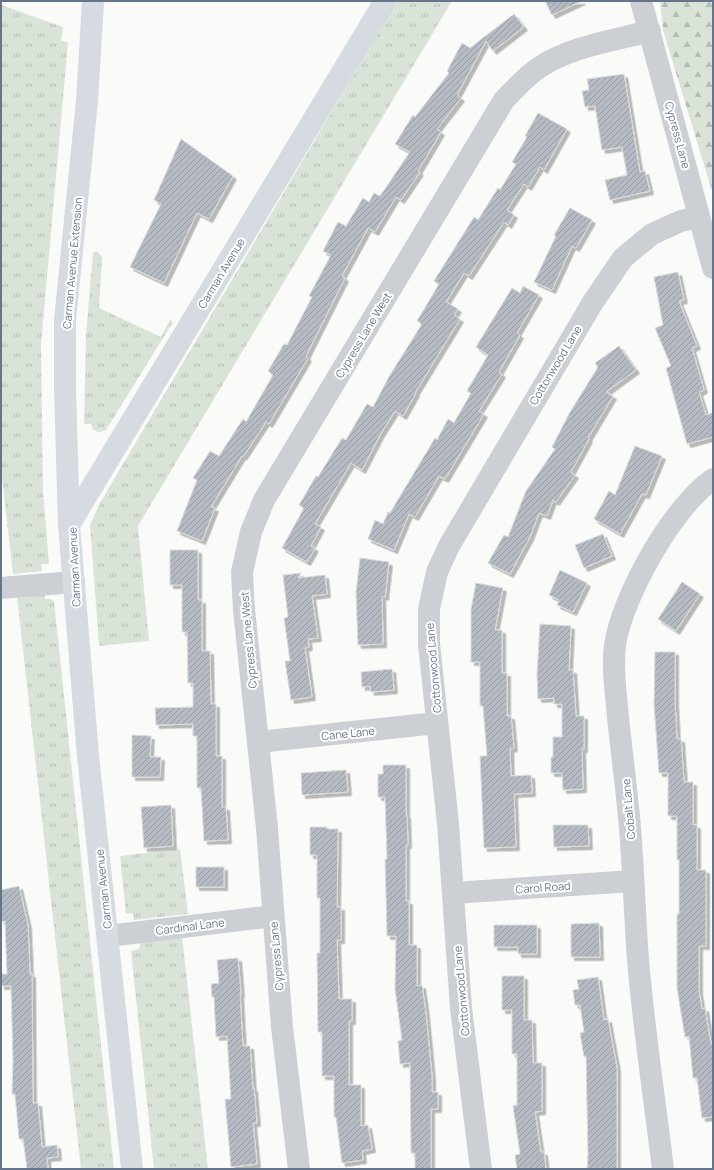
<svg xmlns="http://www.w3.org/2000/svg" width="714" height="1170" font-family="Manrope,sans-serif">
<defs>
<pattern id="grass-tufts" width="24" height="20" patternUnits="userSpaceOnUse"><rect width="24" height="20" fill="#dae3d8"/><path d="M3 7l-1-3M5 7V3M7 7l1-3M15 17l-1-3M17 17v-4M19 17l1-3" fill="none" stroke="#b5bdb5"/></pattern>
<pattern id="forest-firs" width="22" height="20" patternUnits="userSpaceOnUse"><rect width="22" height="20" fill="#dae3d8"/><path d="M5 1l3.5 6h-7zM16 11l3.5 6h-7z" fill="#b5bdb5"/></pattern>
<pattern id="building-hatch" width="6" height="6" patternUnits="userSpaceOnUse"><rect width="6" height="6" fill="#b5bac3"/><path d="M-1 1l2-2M0 6l6-6M5 7l2-2" fill="none" stroke="#979ca4"/></pattern>
<filter id="shadow"><feDropShadow dx="3.5" dy="3.5" stdDeviation="0" flood-color="#0004"/></filter>
</defs>
<rect width="100%" height="100%" fill="#fafaf8"/>
<g fill="url(#grass-tufts)">
<polygon points="397,1 452,1 138,526 149,641 99,646 90,525 100,503"/>
<polygon points="1,5 63,27 61,41 68,42 41,344 43,492 49,564 41,564 42,571 13,574 1,469"/>
<polygon points="97,251 102,257 99,308 161,337 170,320 173,322 106,430 99,432 93,430 91,424 84,424 86,335 93,253"/>
<polygon points="45,593 45,599 49,599 54,601 114,1169 81,1169 17,596"/>
<polygon points="180,849 188,914 134,920 133,913 126,914 120,856"/>
<polygon points="182,936 208,1169 154,1169 131,951 136,950 140,947 139,941"/>
</g>
<polygon fill="url(#forest-firs)" points="660,1 713,1 713,194 663,30"/>
<g fill="url(#building-hatch)" stroke="#dcdcda" filter="url(#shadow)">
<polygon points="545,1 582,1 552,15"/>
<polygon points="514,14 524,27 493,51 486,41 457,95 461,98 437,129 441,132 418,171 420,172 401,200 396,197 375,232 368,228 342,276 345,278 306,356 308,358 269,424 266,422 243,457 242,456 211,507 215,508 202,541 177,531 197,480 193,478 210,451 219,456 243,419 246,422 273,375 268,371 284,344 287,345 312,297 309,296 331,255 323,251 338,222 346,226 363,198 369,202 374,193 380,196 410,152 395,144 413,115 415,117 449,73 447,71 462,43 470,48"/>
<polygon points="624,74 640,172 645,171 650,191 610,200 605,180 627,175 622,147 602,150 595,106 585,107 582,91 589,90 587,79"/>
<polygon points="538,113 567,129 544,170 540,167 528,187 524,184 507,210 514,215 508,225 504,222 469,276 464,273 446,302 458,309 454,315 460,319 415,393 416,393 403,416 395,411 380,435 362,470 351,463 315,524 321,527 311,546 315,548 307,562 282,548 304,508 299,505 316,476 318,477 342,438 346,440 367,404 373,407 390,375 422,324 417,321 439,284 434,281 474,217 478,220 498,188 500,190 516,164 512,162 527,137 525,136"/>
<polygon points="181,139 233,176 209,219 197,213 164,283 130,267 161,204 154,200"/>
<polygon points="570,208 592,220 576,248 572,246 552,290 534,282 556,236 554,235"/>
<polygon points="678,272 684,300 679,301 697,346 692,348 704,390 699,392 706,415 713,413 713,437 687,444 666,368 671,366 655,328 663,325 654,277"/>
<polygon points="523,286 539,295 517,333 520,335 499,372 502,374 479,411 484,414 445,479 439,476 415,517 409,514 394,550 368,539 375,520 383,524 388,512 390,513 435,438 437,440 448,419 454,423 471,393 467,391 488,355 476,347 512,288 520,293"/>
<polygon points="619,346 636,370 606,392 613,396 588,438 589,439 571,472 575,475 556,502 553,500 547,516 539,513 530,537 510,574 488,563 504,535 508,537 526,491 555,449 552,447 569,414 598,367 595,363"/>
<polygon points="635,446 662,456 646,495 642,494 620,534 594,519 609,491 615,495"/>
<polygon points="603,534 612,556 584,568 575,545"/>
<polygon points="170,550 198,550 198,600 202,600 202,651 210,651 211,704 216,704 216,756 222,756 222,807 226,807 228,840 204,841 201,788 197,788 197,736 193,736 193,724 156,725 155,708 193,707 193,683 188,683 187,632 182,632 182,585 170,585"/>
<polygon points="360,558 389,562 385,597 382,596 383,644 358,645 356,592"/>
<polygon points="560,570 587,583 573,612 557,605 559,600 549,595"/>
<polygon points="301,573 298,578 325,575 327,594 312,596 318,638 308,639 309,647 305,648 312,697 291,700 285,661 290,661 284,618 288,617 283,575"/>
<polygon points="682,582 700,594 676,631 658,619"/>
<polygon points="476,583 503,588 495,630 502,630 502,673 507,673 507,716 511,716 514,748 510,749 511,776 531,775 532,793 514,794 516,847 484,848 480,756 487,756 483,706 480,706 480,662 471,662 471,609"/>
<polygon points="540,624 571,626 569,670 573,670 576,716 584,716 584,749 582,749 583,789 563,790 562,773 551,773 551,757 553,757 553,737 562,737 562,704 554,704 554,698 538,699 537,675"/>
<polygon points="655,652 675,652 675,703 677,739 681,739 684,782 693,782 693,825 697,825 697,870 706,870 706,946 699,946 699,991 702,1009 705,1008 711,1044 713,1044 713,1117 702,1118 697,1078 693,1078 689,1036 685,1037 677,988 677,914 679,914 679,860 677,860 677,816 668,816 668,773 659,773 654,704"/>
<polygon points="392,669 394,690 371,692 370,686 362,687 361,672"/>
<polygon points="132,735 151,736 150,757 161,757 160,777 132,777"/>
<polygon points="383,765 406,765 406,815 407,815 408,845 406,845 406,901 409,901 409,945 417,945 417,986 422,985 426,1014 432,1076 432,1092 438,1092 438,1109 431,1109 431,1169 415,1169 415,1153 411,1153 410,1063 400,1064 398,1041 402,1040 395,989 396,936 387,936 385,859 387,859 385,797 378,797 378,774 383,774"/>
<polygon points="346,770 348,792 302,795 301,773"/>
<polygon points="171,805 173,846 144,848 141,807"/>
<polygon points="553,825 588,825 589,846 554,847"/>
<polygon points="310,827 327,827 327,829 338,829 337,907 341,907 341,940 337,940 339,999 352,999 352,1021 349,1021 349,1085 361,1085 361,1126 368,1125 372,1149 362,1151 363,1160 342,1163 336,1117 334,1117 334,1076 322,1076 322,1032 318,1032 317,953 320,953 320,898 317,898 317,855 310,855"/>
<rect x="196" y="867" width="28" height="20"/>
<polygon points="19,886 28,925 30,974 32,974 33,1103 38,1103 42,1147 57,1145 58,1157 47,1158 48,1169 27,1169 23,1139 19,1139 15,1094 12,1094 13,1061 11,986 1,986 1,974 7,974 5,921 1,922 1,890"/>
<polygon points="599,923 600,957 571,957 571,924"/>
<polygon points="494,925 537,925 537,954 518,954 518,947 494,947"/>
<polygon points="238,958 241,994 240,994 243,1046 250,1046 253,1089 254,1088 257,1123 253,1123 257,1164 231,1167 225,1099 231,1099 227,1036 216,1037 214,997 212,997 211,984 219,983 217,960"/>
<polygon points="502,976 524,976 524,1020 532,1020 533,1063 542,1063 542,1111 535,1112 541,1152 544,1152 546,1169 517,1169 515,1155 520,1154 513,1106 517,1105 517,1054 512,1054 512,1010 502,1010"/>
<polygon points="598,977 604,1020 608,1019 617,1068 617,1169 587,1169 588,1155 586,1056 584,1057 580,1033 584,1032 580,1005 575,1005 573,990 579,989 577,980"/>
</g>
<g fill="none" stroke-linecap="round" stroke-linejoin="round">
<g stroke="#cccfd3" stroke-width="22">
<polyline points="641,1 713,268"/>
<polyline points="1,588 74,582"/>
<polyline points="258,742 437,723"/>
<polyline points="453,893 633,881"/>
<polyline points="108,936 273,916"/>
<path d="M 299,1169 L 282,1027 L 267,828 L 244,610 L 242,572 L 251,532 L 264,500 L 504,100 C 516,88 526,76 540,67 C 569,47 616,40 650,31"/>
<polyline points="481,1169 461,1008 448,824 429,644 429,609 437,572 449,546 593,302 623,258 652,234 681,221 699,217"/>
<path d="M 663,1169 C 655,1103 645,1037 639,971 C 634,916 634,862 628,807 C 625,777 621,747 618,717 C 616,694 612,668 615,645 C 622,597 673,506 713,479"/>
</g>
<g stroke="#d6dbe1" stroke-width="22">
<polyline points="93,1 87,101 65,320 65,389 69,525 88,756 132,1169"/>
<polyline points="69,525 385,1"/>
</g>
</g>
<g text-anchor="middle" dominant-baseline="central" stroke-width="4" stroke-linejoin="round" paint-order="stroke">
<g font-size="11" fill="#66748c" stroke="#fff">
<text transform="translate(678 135) rotate(75)">Cypress Lane</text>
<text transform="translate(72 263) rotate(-85)">Carman Avenue Extension</text>
<text transform="translate(221 273) rotate(-59)">Carman Avenue</text>
<text transform="translate(363 335) rotate(-59)">Cypress Lane West</text>
<text transform="translate(555 365) rotate(-59)">Cottonwood Lane</text>
<text transform="translate(74 567) rotate(-93)">Carman Avenue</text>
<text transform="translate(248 640) rotate(-95)">Cypress Lane West</text>
<text transform="translate(433 668) rotate(-95)">Cottonwood Lane</text>
<text transform="translate(348 733) rotate(-6)">Cane Lane</text>
<text transform="translate(628 809) rotate(-95)">Cobalt Lane</text>
<text transform="translate(543 887) rotate(-4)">Carol Road</text>
<text transform="translate(103 889) rotate(-96)">Carman Avenue</text>
<text transform="translate(190 926) rotate(-7)">Cardinal Lane</text>
<text transform="translate(276 956) rotate(-95)">Cypress Lane</text>
<text transform="translate(461 991) rotate(-95)">Cottonwood Lane</text>
</g>
</g>
<rect width="714" height="1170" fill="none" stroke="#66748c" stroke-width="4"/>
</svg>
